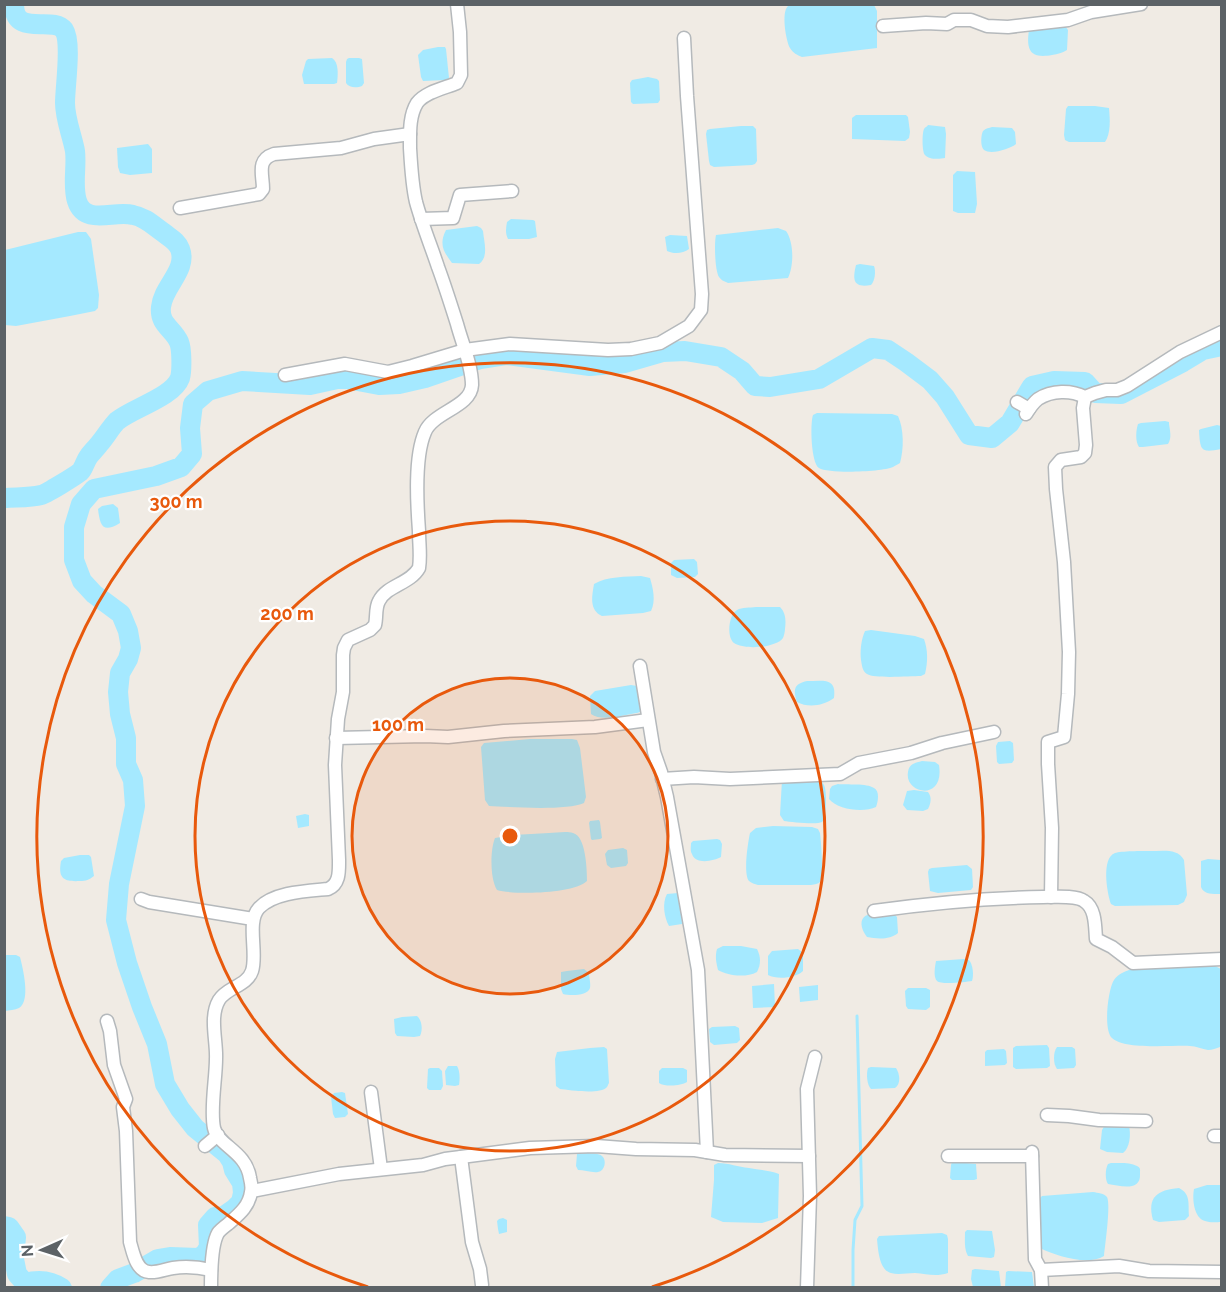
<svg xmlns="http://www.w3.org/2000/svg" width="1226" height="1292" font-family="Raleway,sans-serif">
<rect width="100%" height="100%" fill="#f0ebe4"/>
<g fill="#a5e9ff">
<path d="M 793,4 L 874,5 L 877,11 L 877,48 L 802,57 C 797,55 793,53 790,48 C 786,41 781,12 788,6 C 789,5 791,5 793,4 Z"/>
<path d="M 1065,26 L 1068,30 L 1067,50 C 1062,53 1058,54 1052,55 C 1030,59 1026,50 1029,30 Z"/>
<polygon points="438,47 445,47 446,49 449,78 446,80 423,81 421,77 418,55 423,50"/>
<path d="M 332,58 C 339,62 338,75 337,83 L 334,84 L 304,84 L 302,75 L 306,61 L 308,59 Z"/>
<path d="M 349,58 L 359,58 L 362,59 L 364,83 L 362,86 C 357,88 349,88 346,83 L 346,62 L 347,59 Z"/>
<polygon points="648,77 657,79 659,81 660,100 658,103 633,104 631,102 630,83 632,80"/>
<path d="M 1068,106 L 1095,106 L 1109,108 C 1110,119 1111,133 1105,142 L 1069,142 L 1065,140 L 1064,135 L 1066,109 Z"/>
<polygon points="856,115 906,115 908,117 910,132 909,138 905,141 852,139 852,118"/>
<path d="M 928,125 L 945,127 L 946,134 L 945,158 C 940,159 929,160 925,155 C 922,152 922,133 924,129 C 925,127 927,127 928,125 Z"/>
<polygon points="741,126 753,126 756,129 757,161 755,164 752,165 714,167 710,165 709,161 706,134 707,130 710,129"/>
<path d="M 992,127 L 1012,128 L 1015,132 L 1016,144 C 1010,149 991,155 984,150 C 980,146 981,135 983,131 C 986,128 989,128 992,127 Z"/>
<polygon points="148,144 152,149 152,173 130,175 120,173 118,167 117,148"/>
<polygon points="957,171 975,172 977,204 975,213 958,213 953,211 953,175"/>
<path d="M 511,219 L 533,220 L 535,221 L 537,237 L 529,239 L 508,239 C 505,233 506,228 507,222 Z"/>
<path d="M 477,226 L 481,228 L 483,231 C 484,242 489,257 479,264 L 452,263 C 443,251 439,244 446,230 Z"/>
<path d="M 778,228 L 786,231 C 794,242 794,266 788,278 L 728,283 C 724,281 722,281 719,277 C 715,271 714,243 716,235 Z"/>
<polygon points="78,232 86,232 91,239 99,295 98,308 95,311 70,316 16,326 5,325 5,250"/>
<path d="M 670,235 L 687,236 L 689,249 C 683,254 673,254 667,251 L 665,237 Z"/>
<path d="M 860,264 L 874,266 C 876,271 875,281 871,285 C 854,288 852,281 856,265 Z"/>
<path d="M 817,413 L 892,414 L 898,416 C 904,429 904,449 900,463 C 898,464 895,466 893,467 C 882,472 828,474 819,468 C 811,463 810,423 813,415 Z"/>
<path d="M 1165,421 L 1169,422 L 1169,424 C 1170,431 1172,438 1168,444 L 1143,447 L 1139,447 C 1135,441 1136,430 1138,424 L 1141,423 Z"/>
<path d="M 1217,425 L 1221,426 L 1221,449 C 1201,453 1200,451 1199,430 L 1201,429 Z"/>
<path d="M 113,504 L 118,508 L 120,523 C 102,534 100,525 98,509 L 102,506 Z"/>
<polygon points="694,559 697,562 698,574 695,577 677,578 671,575 671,563 674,560"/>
<path d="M 641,576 L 650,578 C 653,588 656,601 651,611 L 643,613 L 602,616 C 589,610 592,596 594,584 C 607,576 626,577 641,576 Z"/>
<path d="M 756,607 L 780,607 C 786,613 786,621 785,629 C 785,631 784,636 783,638 C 776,648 744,650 734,643 C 726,637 729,614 737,610 C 742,607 750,608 756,607 Z"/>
<path d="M 871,630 L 915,636 L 924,639 C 928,650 928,662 925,674 L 921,676 C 910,676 875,679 867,674 C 862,671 862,665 861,660 C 860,651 861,640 865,631 Z"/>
<path d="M 807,681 C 823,681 837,677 834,698 C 823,706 808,708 797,702 C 793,689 794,684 807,681 Z"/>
<path d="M 631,685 L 637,686 C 642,692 643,704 640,712 L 637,713 C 624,715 602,722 591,714 L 590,696 L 595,691 Z"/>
<path d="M 530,739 L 572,739 L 577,740 L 580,748 L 586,797 L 584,803 C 568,811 508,807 489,806 L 485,800 L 481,747 L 484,743 Z"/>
<polygon points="1010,741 1013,743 1014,760 1012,763 999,764 997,762 996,746 998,742"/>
<path d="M 922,761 L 935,762 L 939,765 C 945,802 904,794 908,772 C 909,764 915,763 922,761 Z"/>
<path d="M 817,778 C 821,781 822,781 824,785 C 827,790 827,818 822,822 C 817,825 791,822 784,821 L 780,815 L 782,780 Z"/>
<path d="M 838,784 C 846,785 867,783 874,788 C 880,791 878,802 876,807 C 864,813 838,810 829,799 L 830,789 L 832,786 Z"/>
<path d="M 914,790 L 928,792 C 932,797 931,803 928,809 L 923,811 L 907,810 L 903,805 L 907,791 Z"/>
<polygon points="305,814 309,815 309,826 298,828 296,816"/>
<polygon points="599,820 600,822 602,838 600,839 592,840 591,839 589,823 590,821"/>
<path d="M 773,826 L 812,827 L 818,829 L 820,833 C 821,841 824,876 820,882 C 818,884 815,884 811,885 L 758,885 C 755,884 751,883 749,881 C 743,874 748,842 750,833 L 756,828 Z"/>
<path d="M 549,833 C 556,833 566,831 573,833 C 586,836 587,870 587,881 C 573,894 515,895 497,890 C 490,879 490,850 495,838 L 513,835 Z"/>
<path d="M 717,839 L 720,840 L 722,844 L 721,857 C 714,861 695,865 692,854 C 690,851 691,847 691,843 L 693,841 Z"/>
<polygon points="623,848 627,850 628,863 626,866 611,868 607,865 605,854 608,850"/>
<path d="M 1150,851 C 1162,851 1178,848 1184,860 L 1187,895 L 1184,902 L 1178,905 L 1115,906 L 1111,904 C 1107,893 1101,858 1115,853 C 1121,851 1142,851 1150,851 Z"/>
<path d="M 80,855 L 89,855 L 91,857 L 94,876 C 89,880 86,881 80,881 C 63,882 58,878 61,861 L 64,858 Z"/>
<path d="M 1208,859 L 1221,860 L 1221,894 C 1214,894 1204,895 1201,887 L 1201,861 Z"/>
<polygon points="967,865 972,869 973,887 971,890 938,893 930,891 928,872 929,869 932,868"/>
<path d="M 678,893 L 681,901 L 682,924 L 669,926 C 664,917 662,903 667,894 Z"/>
<path d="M 871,914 L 894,914 L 897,917 L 898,933 C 890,940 877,939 867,937 C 860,928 858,916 871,914 Z"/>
<path d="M 723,946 L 741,946 L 757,949 C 761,957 761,964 757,972 C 746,978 728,976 718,970 C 716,962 715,956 717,949 Z"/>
<path d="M 798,949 L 803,953 L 803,971 C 796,978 777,980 768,975 L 768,956 L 772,951 Z"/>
<path d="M 5,955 L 16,955 L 20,957 C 23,969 31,1001 19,1008 C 15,1010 9,1010 5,1011 Z"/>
<path d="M 964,959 L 969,960 C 973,965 974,975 972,981 C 966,982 941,985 937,981 C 933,977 935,966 936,961 Z"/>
<path d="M 1215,966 L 1221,969 L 1222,1046 C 1218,1048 1212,1050 1208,1050 C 1202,1049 1196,1046 1190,1046 C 1173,1045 1124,1050 1112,1038 C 1103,1030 1108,989 1114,980 C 1118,974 1124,972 1129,970 Z"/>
<path d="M 584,969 L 589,973 C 589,977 591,984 590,988 C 588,996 570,996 563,994 L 561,989 L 561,972 L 567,971 Z"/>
<polygon points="774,984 775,1007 753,1008 752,986"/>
<polygon points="818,985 818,1000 800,1002 799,987"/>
<polygon points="908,988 926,988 930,990 930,1007 926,1010 908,1009 906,1006 905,991"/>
<path d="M 417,1016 C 422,1020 423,1030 420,1036 L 414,1037 L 397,1036 L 395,1033 L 394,1019 L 402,1017 Z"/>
<polygon points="735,1026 739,1028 740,1040 737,1043 714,1045 710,1042 709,1029 712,1027"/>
<polygon points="1047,1045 1049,1048 1050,1066 1047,1068 1016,1069 1013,1067 1013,1048 1016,1046"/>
<path d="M 604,1047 L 607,1049 L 609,1083 C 608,1084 608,1086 607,1087 C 600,1095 569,1090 560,1089 L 556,1086 L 555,1059 L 557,1052 L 590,1048 Z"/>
<path d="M 1057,1047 L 1072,1047 L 1075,1049 L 1076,1065 L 1074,1068 L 1057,1069 C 1053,1064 1053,1052 1057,1047 Z"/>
<polygon points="1004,1049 1006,1051 1007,1063 1005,1065 985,1066 985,1052 987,1050"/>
<path d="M 448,1066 L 457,1066 C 460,1071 460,1079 459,1085 L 455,1086 L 446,1085 L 445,1071 Z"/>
<path d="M 871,1067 L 896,1068 C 900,1074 901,1084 895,1088 L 871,1089 C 867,1085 866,1074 868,1068 Z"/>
<polygon points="430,1068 439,1068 442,1071 443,1086 441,1090 429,1090 427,1088 428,1069"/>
<path d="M 662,1068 L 683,1068 L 687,1070 L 687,1082 C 681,1086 665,1087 659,1083 L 659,1071 Z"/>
<polygon points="342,1092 345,1093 348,1114 345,1117 335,1118 333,1114 331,1097 334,1093"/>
<path d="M 1105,1125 L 1129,1126 C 1131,1134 1130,1148 1123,1153 L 1107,1152 L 1100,1149 L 1102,1130 Z"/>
<path d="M 588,1153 C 592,1154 599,1153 602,1156 C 607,1160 605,1171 598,1172 C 592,1173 584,1170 578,1170 L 576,1166 L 577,1154 Z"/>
<polygon points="952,1162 957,1162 976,1164 977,1179 974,1180 952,1180 950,1178 951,1165"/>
<path d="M 718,1163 C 729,1163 738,1167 749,1168 C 759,1170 769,1170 779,1174 L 778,1218 L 762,1223 L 723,1222 L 711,1217 L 714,1180 L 714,1165 Z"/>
<path d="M 1111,1163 C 1119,1163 1130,1162 1137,1166 C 1141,1168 1140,1170 1140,1174 C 1141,1192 1120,1186 1108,1184 C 1105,1180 1105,1169 1108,1164 Z"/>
<path d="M 1207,1185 L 1221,1185 L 1221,1222 C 1217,1222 1210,1223 1205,1221 C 1194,1218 1192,1199 1194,1189 Z"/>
<path d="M 1179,1188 C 1191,1194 1188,1204 1189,1216 L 1185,1220 L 1159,1222 L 1153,1220 C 1147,1197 1157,1190 1179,1188 Z"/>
<path d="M 1093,1192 C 1098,1193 1104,1193 1107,1197 C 1111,1205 1105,1245 1104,1256 C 1088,1266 1056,1256 1040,1248 L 1038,1220 L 1040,1198 L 1042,1196 Z"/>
<polygon points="503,1218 507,1220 507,1232 499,1234 498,1229 497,1221 499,1219"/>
<path d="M 967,1230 L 992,1231 L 995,1250 L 994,1257 L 991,1258 L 968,1256 C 964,1249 965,1240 965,1232 Z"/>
<path d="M 942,1233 L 947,1235 L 948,1239 L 948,1273 C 936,1277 927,1274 915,1273 C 907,1273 898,1275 891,1273 C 879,1270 878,1249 877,1239 L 879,1236 Z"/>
<polygon points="975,1269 999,1271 1001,1287 973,1287 971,1279 972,1270"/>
<polygon points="1008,1271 1032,1272 1034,1287 1005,1287 1006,1272"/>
</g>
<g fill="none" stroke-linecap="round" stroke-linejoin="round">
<polyline stroke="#a5e9ff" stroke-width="3" points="853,1288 853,1250 855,1220 862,1206 857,1016"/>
<g stroke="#a5e9ff" stroke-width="20">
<path d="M 4,498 C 16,497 30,498 41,495 C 46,494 75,476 80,472 C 84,468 85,461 89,456 C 92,452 97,447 100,443 C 106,436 111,427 117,421 C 133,408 173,397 180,378 C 182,371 182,349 179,342 C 173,328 159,325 161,307 C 163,286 188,270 180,249 C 177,241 170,238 164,233 C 154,226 145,217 133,215 C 114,210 85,226 77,201 C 72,186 77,167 75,151 C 72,135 65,119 65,103 C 65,87 72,42 64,30 C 53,15 14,38 14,4"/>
<path d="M 4,1226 L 9,1227 L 16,1237 L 14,1259 L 17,1274 L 25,1283 C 39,1279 50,1280 62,1288"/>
<polyline points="110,1288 118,1279 134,1273 158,1259 170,1257 198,1258 204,1255 209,1247 208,1225 215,1217 224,1216 234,1209 241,1202 243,1193 242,1183 234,1170 232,1162 227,1154 195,1128 180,1109 165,1084 157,1044 142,1007 127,963 116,920 119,884 135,806 133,780 126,764 126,738 120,714 118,692 120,673 128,659 131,648 128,631 121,614 94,594 82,581 74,560 74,527 81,504 94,489 156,476 181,467 192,454 190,428 193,404 208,391 242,381 310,385 342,378 379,385 399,384 425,378 480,359 506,355 590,366 625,363 663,352 685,351 721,357 742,371 755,386 770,387 819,379 872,348 888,350 906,362 930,380 945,397 969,435 992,438 1010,423 1032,386 1054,381 1085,382 1095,393 1121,394 1183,362 1203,350 1222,346"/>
</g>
<g stroke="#b5b9bc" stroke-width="15">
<g id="street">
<polyline points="883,26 926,23 947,24 954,20 971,20 987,26 1008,27 1068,20 1091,12 1141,4"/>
<path d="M 180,208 L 259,194 L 263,189 C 263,174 256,160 274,154 L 341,148 L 374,139 L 410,134"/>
<polyline points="421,219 453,218 460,195 512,191"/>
<polyline points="285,375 345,364 388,372 412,366 465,350 510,344 608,350 631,349 660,343 689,326 701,310 702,294 687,96 684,38"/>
<polyline points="1017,402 1029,409"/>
<path d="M 1026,414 C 1029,409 1033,403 1038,399 C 1052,390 1071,390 1085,397 L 1095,393 L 1106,390 L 1117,390 L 1127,386 L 1180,352 L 1222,332"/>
<polyline points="640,666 654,752 661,772 667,797 698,970 707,1152"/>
<polyline points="336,738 425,736 448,737 504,731 595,727 648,720"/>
<polyline points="662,779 694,777 730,779 840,774 859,763 911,753 942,743 994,732"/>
<polyline points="1051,897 1052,828 1048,764 1048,742 1064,737 1068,694 1069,652 1064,562 1056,489 1055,467 1061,460 1081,457 1085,453 1086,445 1083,408 1085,397"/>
<polyline points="141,899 149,902 253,919"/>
<path d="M 874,911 C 931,903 987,898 1043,897 C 1054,897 1076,895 1084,901 C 1096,908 1095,927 1096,939 L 1112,947 L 1133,963 L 1222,959"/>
<path d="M 107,1021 L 110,1031 L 114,1065 L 126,1099 L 123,1107 L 126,1131 L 130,1242 C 133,1252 136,1271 149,1272 C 157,1273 166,1269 173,1268 C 186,1266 198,1267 211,1270"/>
<polyline points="371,1092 381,1169"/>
<polyline points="1047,1115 1069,1116 1099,1120 1146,1121"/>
<polyline points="1214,1136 1222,1136"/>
<polyline points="205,1146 218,1135"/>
<polyline points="1032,1152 1035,1259 1041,1270 1042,1288"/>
<polyline points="948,1156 1032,1156"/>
<polyline points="461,1157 472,1242 480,1269 482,1285"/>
<polyline points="252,1191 339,1174 423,1165 445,1159 461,1157 530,1148 596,1146 636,1149 695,1150 725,1155 809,1156"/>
<polyline points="1041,1270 1119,1266 1149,1271 1222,1272"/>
<path d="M 211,1288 C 211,1274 211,1245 218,1233 C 220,1230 224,1227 228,1224 C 238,1215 249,1207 251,1192 C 252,1188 251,1182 250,1178 C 246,1151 218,1146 214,1128 C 210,1109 216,1079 216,1059 C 217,1041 209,1017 219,1000 C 227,987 247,986 252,971 C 258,953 246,922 259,908 C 274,892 307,891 328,889 C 340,884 339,871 339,860 L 335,765 L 338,719 L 343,692 L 343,655 L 344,648 L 348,640 L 370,630 L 375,625 C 377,617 375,608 379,601 C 387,585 410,584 419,568 C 421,556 419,544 419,531 C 417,504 414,457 425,432 C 433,412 471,407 472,385 C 472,365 462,343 457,324 C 451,305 445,286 438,267 C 431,246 422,224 416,202 C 412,185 411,165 410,148 C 410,133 409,116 417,103 C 425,92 445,88 457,83 L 461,75 L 460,32 L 457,4"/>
<polyline points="807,1288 810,1196 807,1089 815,1057"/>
</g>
</g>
<use href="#street" stroke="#fff" stroke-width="12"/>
</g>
<circle cx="510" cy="836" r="158" fill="#e8590c" fill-opacity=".12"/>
<g fill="none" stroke="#e8590c" stroke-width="3">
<circle cx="510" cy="836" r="158"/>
<circle cx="510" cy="836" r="315"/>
<path d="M368 1287A473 473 0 1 1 652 1287"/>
</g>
<circle cx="510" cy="836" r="9" fill="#e8590c" stroke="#fff" stroke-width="3"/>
<g font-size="18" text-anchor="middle" font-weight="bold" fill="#e8590c" stroke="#fff" stroke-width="4.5" stroke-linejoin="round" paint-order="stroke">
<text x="176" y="508">300 m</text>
<text x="287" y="620">200 m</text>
<text x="398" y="731">100 m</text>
</g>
<rect width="1226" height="1292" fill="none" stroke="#5c6266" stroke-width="12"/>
<g transform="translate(42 1250) rotate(267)" stroke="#ffffff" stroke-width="4.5" paint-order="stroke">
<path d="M0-4.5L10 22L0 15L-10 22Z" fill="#5c6266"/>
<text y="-9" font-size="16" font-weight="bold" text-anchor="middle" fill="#5c6266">N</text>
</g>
</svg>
